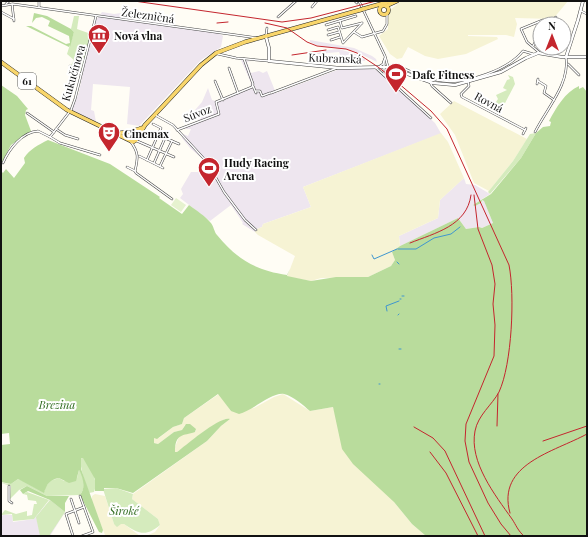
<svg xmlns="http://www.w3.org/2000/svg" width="588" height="537" font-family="'Playfair Display',serif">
<rect width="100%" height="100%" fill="#fffdf5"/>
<g fill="#eee6ef">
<polygon points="136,11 144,11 143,21 168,22 169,25 217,32 223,36 221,47 201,60 139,126 127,124 130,87 93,84 91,110 94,111 96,122 72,110 79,92 85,62 96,20 102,12 114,14"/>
<polygon points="310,40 354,48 372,56 376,59 377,62 354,51 316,45 310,42"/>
<polygon points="339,49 355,54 365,59 365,61 343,61 339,52 328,53 308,59 309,56 327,50"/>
<polygon points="241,60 251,61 247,62 251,73 259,71 263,73 267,71 276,93 340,69 373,68 386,77 435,123 442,135 440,134 303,187 311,207 263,224 262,227 257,229 255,232 242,224 243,223 231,205 210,221 180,198 183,194 181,189 191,172 206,172 208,170 207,163 190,148 182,138 183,134 188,136 191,129 185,129 187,127 199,120 195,110 202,102 208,88 212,100 216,101 250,87 251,83"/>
<polygon points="464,178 466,184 475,185 490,194 473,205 481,204 482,200 484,201 493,223 482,228 479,227 466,229 458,218 400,246 399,236 438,218 440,200"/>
<polygon points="50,500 65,512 50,536 1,536 1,517 3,515 12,515 13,522 34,519"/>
</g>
<g fill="#f6f3d4">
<polygon points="404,1 568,1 553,19 515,18 517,24 514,37 506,35 468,35 468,36 497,37 498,39 466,54 438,59 425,56 408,47 402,58 397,59 390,54 379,36 388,29 388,15 390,10 400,2"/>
<polygon points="454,101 527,139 513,161 489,191 474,183 455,135 440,114"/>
<polygon points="441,133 448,142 464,178 440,200 438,218 399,236 400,246 392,252 395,260 391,266 368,277 321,278 311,281 287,277 295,256 258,235 255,232 257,229 262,227 263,224 311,207 303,187"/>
<polygon points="219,394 231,411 254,408 274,397 283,394 310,411 333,407 335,413 394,502 412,524 426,536 146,536 155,532 160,525 158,519 132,499 133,494 207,441 221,426 230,419 225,419 206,430 177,452 175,452 175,447 179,437 187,432 195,432 196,430 185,425 182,430 174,432 158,444 154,443 153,437 159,438 173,427 182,424 184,418"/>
<polygon points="95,494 105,496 114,524 124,524 140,536 105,535 92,502 92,496"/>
</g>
<g fill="#d5ebbd">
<polygon points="74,16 79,16 77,29 91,34 81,72 71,65 74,60 67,54 74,32 71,29"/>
<polygon points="508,75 513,77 515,84 502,109 494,105 498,99 496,95 507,90 503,88 507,80 510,79"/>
<polygon points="536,133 521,158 490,194 488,192 513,161 530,134"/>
<path d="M 83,457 C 90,467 99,480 94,492 L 89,493 C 85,482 81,471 80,459 Z"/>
<path d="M 79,470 C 84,476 86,488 80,495 L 47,496 L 27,486 L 19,490 L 10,499 L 11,486 L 1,483 L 11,484 L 18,479 C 28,483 35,489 45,491 L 45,488 L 50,481 L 59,478 L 64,481 L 77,478 Z"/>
<path d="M 116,488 L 133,494 L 132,499 L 158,519 L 160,525 C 146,537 139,534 124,524 L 121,524 L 117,527 L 114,524 L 103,489 Z"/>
<polygon points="27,492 49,500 34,519 13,521 12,514 1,515 5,510 16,514 27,511 27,516 32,515 34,504 37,504 36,501 28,500 27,495 23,494"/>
<polygon points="50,500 65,512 49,536 40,536 36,517"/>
</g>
<g fill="#b9dc9c">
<polygon points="34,13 47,16 71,29 74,32 70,47 70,45 69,47 26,26 31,26 66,44 70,43 69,36 48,26 50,21 42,17 36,18 32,23"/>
<polygon points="1,85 17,96 28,109 26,110 25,115 31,131 11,145 1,164"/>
<path d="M 579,86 L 579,89 L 583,87 L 587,92 L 587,536 L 426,536 L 412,524 L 394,502 L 353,464 L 342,449 L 333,407 L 310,411 C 303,405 293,396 284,394 C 272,392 252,411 239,414 L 231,411 L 218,394 L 184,418 L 182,424 L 173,427 L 157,439 L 154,438 L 154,443 L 158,444 L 174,432 L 182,430 L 186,424 L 190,424 L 196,429 L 195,432 C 183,436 175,433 175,452 L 177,452 C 186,445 221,415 230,419 L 221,426 L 207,441 L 133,493 L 116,488 L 104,488 L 104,491 L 95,491 L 95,479 L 83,458 L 81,458 L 81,469 L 103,530 L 102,533 L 99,532 L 80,495 C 86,488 83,477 79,470 L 76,481 L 69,483 L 59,478 C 49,480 47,484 44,493 L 18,479 L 11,484 L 1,482 L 1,445 L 10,444 L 9,433 L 1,434 L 1,171 L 3,173 L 6,169 L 14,178 L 25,163 L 24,158 C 30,149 38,145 48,140 L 110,164 L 160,197 L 159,198 L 182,214 L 189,205 C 196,210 205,216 210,222 C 214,226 214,232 217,235 C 238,260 255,270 287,275 L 290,269 L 287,276 L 311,281 L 336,277 L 368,277 L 391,266 L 395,260 L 392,252 L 400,246 L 458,218 L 466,229 L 479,227 L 482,228 L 493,223 L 484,201 L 482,200 L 481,203 L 475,206 L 473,205 L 491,194 L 521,158 L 536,133 L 543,127 L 550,126 L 551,122 L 549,121 C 556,108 565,92 579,86 Z"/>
<polygon points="27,486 47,496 69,496 65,503 65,512 50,500 28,491 23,494 20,490"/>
</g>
<polygon fill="#e6f2cf" points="176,198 186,205 181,212 171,205"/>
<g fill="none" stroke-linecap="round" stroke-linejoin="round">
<g stroke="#3f96cf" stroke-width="1">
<polyline points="398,249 416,249 434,238 451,234 460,227"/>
<polyline points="372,255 374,259 397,249"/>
<polyline points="397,262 399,264"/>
<polyline points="402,296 404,296"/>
<polyline points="400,299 401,299"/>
<polyline points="387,311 386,306 399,301"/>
<polyline points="398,315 399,314"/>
<polyline points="399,349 401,349"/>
<polyline points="379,384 380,384"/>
</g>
<g stroke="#444" stroke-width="2.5">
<g id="minor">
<polyline points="355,1 357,3"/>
<polyline points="359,1 385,56 388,67"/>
<polyline points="6,4 9,1"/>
<polyline points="12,4 14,21"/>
<polyline points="1,6 13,4 258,38"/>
<polyline points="39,7 39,1"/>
<polyline points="312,7 317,1"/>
<polyline points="581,11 587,14"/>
<polyline points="1,12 14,19"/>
<polyline points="278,17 296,1"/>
<polyline points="340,21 342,28 362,23"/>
<polyline points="551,21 556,17"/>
<polyline points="326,25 356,16"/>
<polyline points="328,30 338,27 343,43 362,23"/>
<polyline points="354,32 362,37 383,31 387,24 387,13"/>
<polyline points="266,35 267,28"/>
<polyline points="328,35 339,32"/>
<polyline points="331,40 340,37"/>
<polyline points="533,46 540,33"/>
<polyline points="540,53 527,42 521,29 543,20 551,21 549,24"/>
<polyline points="218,54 236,58 269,61"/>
<polyline points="568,64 579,75"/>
<polyline points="70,66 81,74"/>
<polyline points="380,66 383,64 385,58"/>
<polyline points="229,68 238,93"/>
<polyline points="376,68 431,118"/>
<path d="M 401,71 L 402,68 C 415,73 429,80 443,81 C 467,84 508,70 523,51 L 533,54"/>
<polyline points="384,75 384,61"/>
<polyline points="215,81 223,100"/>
<polyline points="538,81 546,86 544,93 554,100"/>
<polyline points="430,82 432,86 451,103"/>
<polyline points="468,82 469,86 461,94 462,97 525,130"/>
<polyline points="537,84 538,79"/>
<polyline points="253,86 256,93"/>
<polyline points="256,91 260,91 262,96 270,93"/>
<polyline points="271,93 337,68"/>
<polyline points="27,113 54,132"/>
<polyline points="155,115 173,125 207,162 224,192 245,220 256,230"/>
<polyline points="56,129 65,135 78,139"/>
<polyline points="177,130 219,114 216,102 252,87 253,84 244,59"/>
<path d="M 535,132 C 547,108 570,84 566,57"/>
<polyline points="523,134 526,128"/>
<polyline points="158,135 179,144"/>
<polyline points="50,137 60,143 100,155"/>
<polyline points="137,141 174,157"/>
<path d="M 131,142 C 139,153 138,158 135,171 L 136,173 L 172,199"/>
<polyline points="139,156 163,168"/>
<polyline points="147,160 161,128 153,124"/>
<path d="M 3,163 C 9,149 22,132 38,131 L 50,137 L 71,110 L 75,99 L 96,16"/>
<polyline points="154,163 165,138"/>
<polyline points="160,166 172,141"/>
<polyline points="127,167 135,171"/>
<polyline points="9,486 9,501 12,503"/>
<polyline points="80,496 93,532 82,536"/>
<polyline points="71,499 79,523"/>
<polyline points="73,536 66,514 84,507"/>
</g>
</g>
<g stroke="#444" stroke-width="3.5">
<g id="tertiary">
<polyline points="266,37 269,48 269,61 339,68 388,67 433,83 455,85 501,72 526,58 538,53 562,57 587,57"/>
<polyline points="566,57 578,20 583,1"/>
</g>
</g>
<g stroke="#222" stroke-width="4.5">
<g id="primary">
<circle cx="384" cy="10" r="4.5"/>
<polyline points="386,6 397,1"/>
<polyline points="363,9 391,1"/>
<polyline points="1,62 67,110 133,142 136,140 145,125 163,106 201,65 216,53 245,42 360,10"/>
<path d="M 120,133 C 124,133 138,130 141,128"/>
</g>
</g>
<use href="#minor" stroke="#fff" stroke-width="1.5"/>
<use href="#tertiary" stroke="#fff" stroke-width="2.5"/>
<use href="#primary" stroke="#f9d66b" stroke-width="3.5"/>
<g stroke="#c4262e" stroke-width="1">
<polyline points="134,1 282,22 311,18 376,1"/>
<polyline points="217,23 228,22"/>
<polyline points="265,23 287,28 307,42 317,46 346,49 357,53 378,67 396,81"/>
<polyline points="292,55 326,50"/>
<path d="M 391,77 L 431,111 L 447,129 L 509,265 C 515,295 512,364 499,392 C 492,405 478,415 475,431 C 469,462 495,495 512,519 C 516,525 518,531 524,536"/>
<polyline points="474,195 478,229 492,265 495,284 493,304 495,325 494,356 466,424 465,441 469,462 488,503 501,524 511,536"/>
<path d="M 410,243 C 435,233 467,226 471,195"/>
<polyline points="497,426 498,394"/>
<polyline points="414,427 433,438 445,451 485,536"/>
<polyline points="543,441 587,426"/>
<polyline points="430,452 446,473 478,536"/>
<path d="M 510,513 C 496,464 554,452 587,434"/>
</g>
<g stroke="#222" stroke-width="4.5" stroke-linecap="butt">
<polyline id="primary-bridge" points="360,10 363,9"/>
</g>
<use href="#primary-bridge" stroke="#f9d66b" stroke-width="3.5"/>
</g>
<defs>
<g id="museum-pin" transform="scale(1.15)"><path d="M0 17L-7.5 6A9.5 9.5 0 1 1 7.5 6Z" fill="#c4262e" stroke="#fff"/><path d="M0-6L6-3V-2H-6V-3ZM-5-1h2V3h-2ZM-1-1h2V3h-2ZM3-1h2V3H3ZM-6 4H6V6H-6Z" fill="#fff"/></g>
<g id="stadium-pin" transform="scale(1.15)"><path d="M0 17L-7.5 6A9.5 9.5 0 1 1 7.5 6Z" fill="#c4262e" stroke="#fff"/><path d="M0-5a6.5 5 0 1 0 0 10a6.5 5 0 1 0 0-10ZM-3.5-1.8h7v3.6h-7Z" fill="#fff"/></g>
<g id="theatre-pin" transform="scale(1.15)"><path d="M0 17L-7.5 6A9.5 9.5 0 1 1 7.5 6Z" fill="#c4262e" stroke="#fff"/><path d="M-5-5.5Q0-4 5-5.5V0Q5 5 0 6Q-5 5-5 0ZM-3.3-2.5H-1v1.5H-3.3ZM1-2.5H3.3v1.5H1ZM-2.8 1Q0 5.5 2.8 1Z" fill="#fff"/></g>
</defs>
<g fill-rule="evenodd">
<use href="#museum-pin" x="99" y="35"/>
<use href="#stadium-pin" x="396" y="74"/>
<use href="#theatre-pin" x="109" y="133"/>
<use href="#stadium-pin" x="209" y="168"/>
</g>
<g text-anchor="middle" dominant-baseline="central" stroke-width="4" stroke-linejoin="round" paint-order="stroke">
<rect fill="#fff" stroke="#585858" stroke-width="1" x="18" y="73" width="18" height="16" rx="3"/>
<g font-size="10" font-weight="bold" fill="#111">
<text x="27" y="81">61</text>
</g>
<g font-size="11" fill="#111" stroke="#fff">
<text transform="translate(148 15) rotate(8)">Železničná</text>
<text transform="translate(335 58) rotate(2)">Kubranská</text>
<text transform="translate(73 73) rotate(-74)">Kukučínova</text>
<text transform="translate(489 102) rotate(28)">Rovná</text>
<text transform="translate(197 113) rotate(-21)">Súvoz</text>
</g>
<g font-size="11" font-weight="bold" fill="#111" stroke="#fff" text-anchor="start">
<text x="114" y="35">Nová vlna</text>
<text x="412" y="74">Dafe Fitness</text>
<text x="124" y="133">Cinemax</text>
<text x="224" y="162">Hudy Racing<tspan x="224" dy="13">Arena</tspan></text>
</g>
<g font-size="11" font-style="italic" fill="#2f6b1f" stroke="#fff">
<text x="57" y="404">Brezina</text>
<text x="124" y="510">Široké</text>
</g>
</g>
<rect width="588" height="537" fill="none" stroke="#111111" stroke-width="4"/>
<g transform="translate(552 36)"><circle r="19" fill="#ffffff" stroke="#a0a0a0"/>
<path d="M0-3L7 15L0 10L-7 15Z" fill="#c4262e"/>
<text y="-6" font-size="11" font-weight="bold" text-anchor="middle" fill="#111111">N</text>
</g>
</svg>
